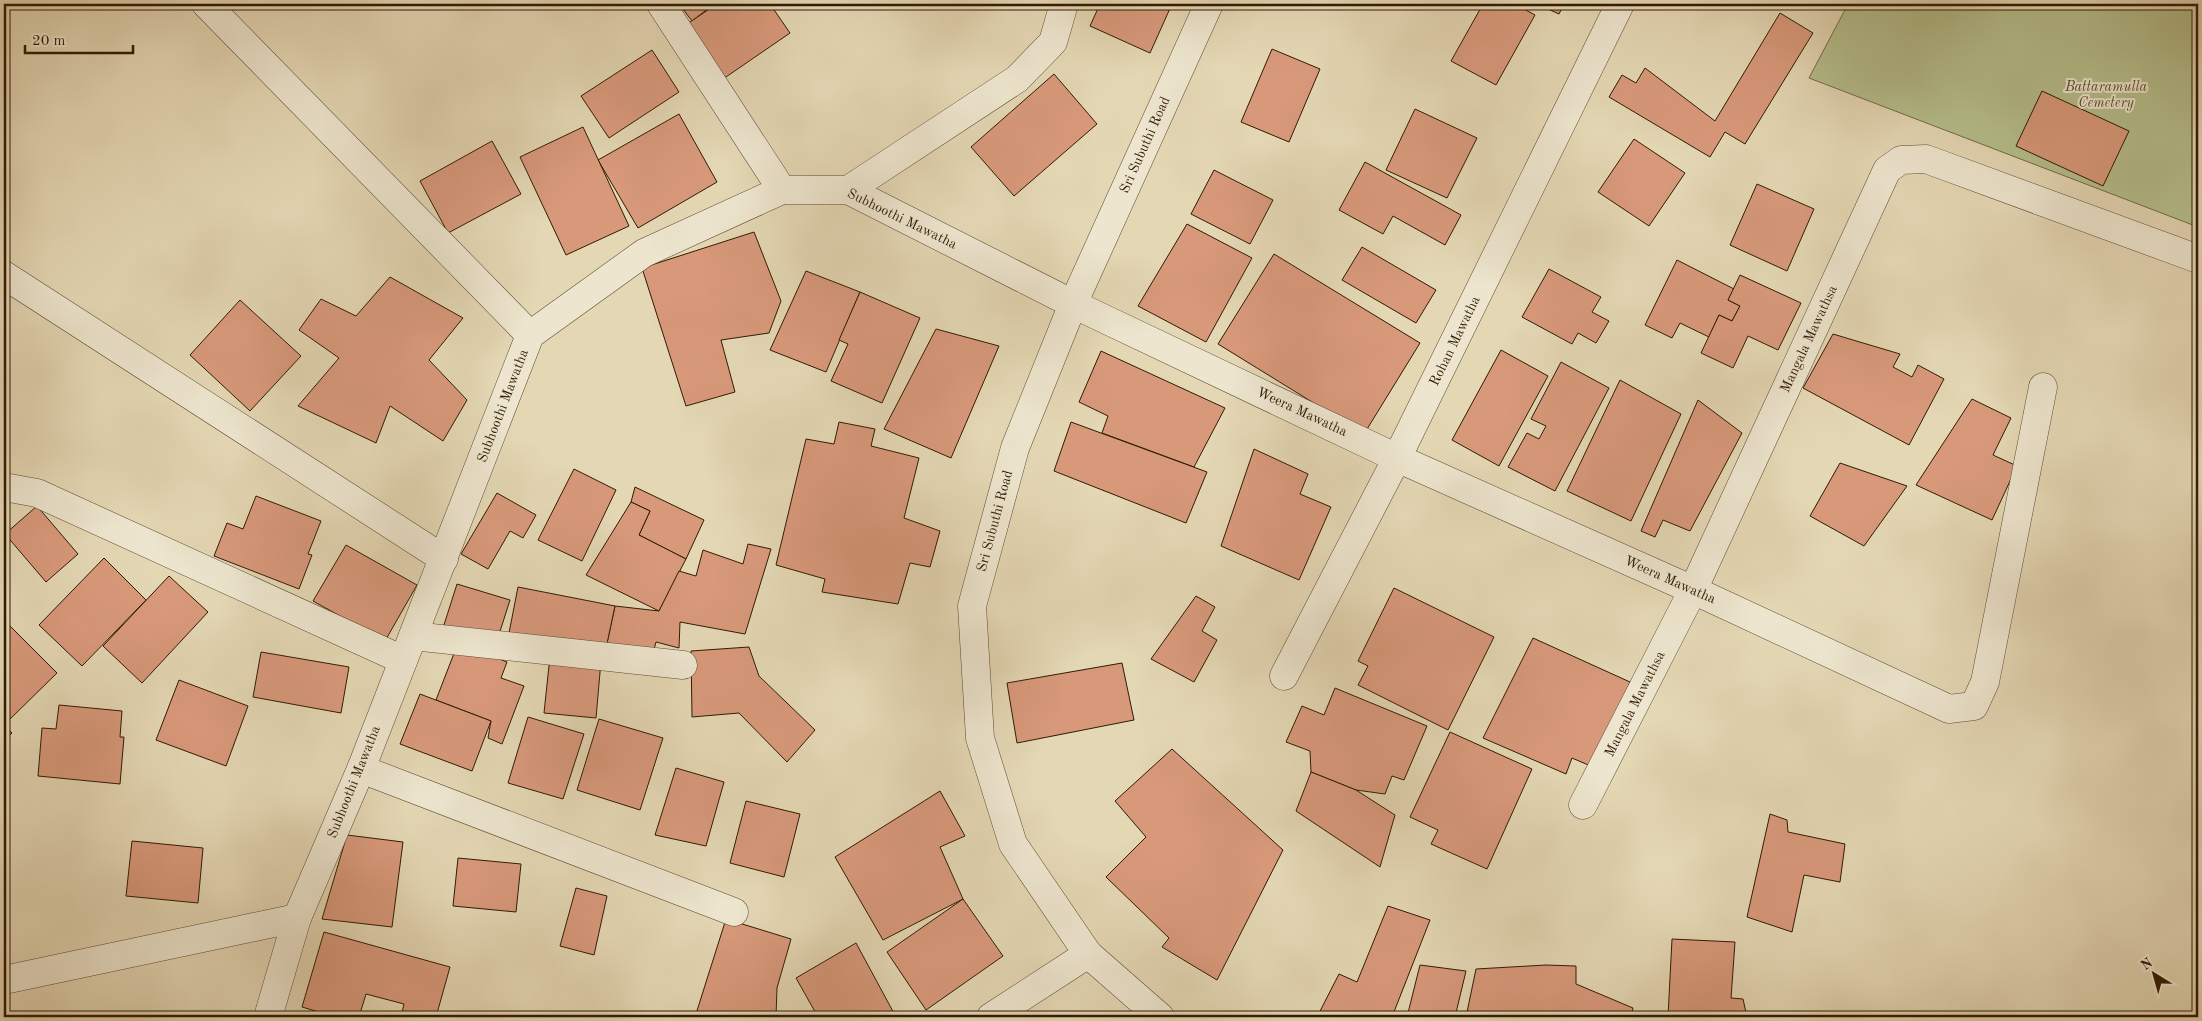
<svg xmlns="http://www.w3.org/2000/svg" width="2202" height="1021" font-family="'Old Standard TT',serif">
<rect width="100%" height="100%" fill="#e4d7b4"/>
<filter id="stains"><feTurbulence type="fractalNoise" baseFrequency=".004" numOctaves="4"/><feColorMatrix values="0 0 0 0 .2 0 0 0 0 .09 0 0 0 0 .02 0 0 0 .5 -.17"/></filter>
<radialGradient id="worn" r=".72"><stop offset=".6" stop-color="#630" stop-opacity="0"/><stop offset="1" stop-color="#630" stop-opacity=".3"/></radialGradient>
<polygon fill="#b5be8c" stroke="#726c48" points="1848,4 2198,4 2198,227 1809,78"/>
<g fill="#d8997b" stroke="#301a03">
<polygon points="679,4 714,4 692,21"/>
<polygon points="717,4 770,4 790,33 723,79 687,24"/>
<polygon points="1100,4 1172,4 1150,53 1090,26"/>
<polygon points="1483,4 1515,4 1535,15 1496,85 1451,61"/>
<polygon points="1537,4 1564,4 1559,14"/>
<polygon points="1780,13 1813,33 1745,144 1725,132 1710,157 1609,97 1622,75 1636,83 1645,68 1715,121"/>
<polygon points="1272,49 1320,69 1289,142 1241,122"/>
<polygon points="652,50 679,92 609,138 581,96"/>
<polygon points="1054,74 1097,124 1014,196 971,147"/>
<polygon points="2042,91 2129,131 2103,186 2016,146"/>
<polygon points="1415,109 1477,138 1447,198 1386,170"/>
<polygon points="679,114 717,182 638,228 598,160"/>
<polygon points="583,127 629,226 566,255 520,157"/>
<polygon points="1634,139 1685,173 1649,226 1598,192"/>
<polygon points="492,141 521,194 448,233 420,181"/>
<polygon points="1365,162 1461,215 1445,245 1393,216 1383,234 1339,210"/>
<polygon points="1214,170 1273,200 1250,244 1191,214"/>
<polygon points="1757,184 1814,209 1787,271 1730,245"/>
<polygon points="1187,224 1252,258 1206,342 1138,306"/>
<polygon points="754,232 781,301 769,333 721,340 735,392 686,406 642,268"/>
<polygon points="1362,247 1436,290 1416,323 1342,280"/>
<polygon points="1274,254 1420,343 1364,434 1218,344"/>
<polygon points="1677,260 1734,289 1728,300 1740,306 1732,321 1719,315 1709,337 1680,323 1672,338 1645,325"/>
<polygon points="1549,269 1601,297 1592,312 1609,321 1596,343 1578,333 1572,344 1522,317"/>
<polygon points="806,271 860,292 826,372 770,350"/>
<polygon points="1740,275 1801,303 1778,350 1748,336 1733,368 1701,353 1719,315 1732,321 1740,306 1728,300"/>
<polygon points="390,277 463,318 429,360 467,400 443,441 390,406 376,443 298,406 339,358 299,330 321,299 356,316"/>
<polygon points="860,292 920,318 882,403 831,381 848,344 839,340"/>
<polygon points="240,300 301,356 250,411 190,355"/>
<polygon points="936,329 999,346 951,458 884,429"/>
<polygon points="1833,334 1900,354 1893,367 1912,377 1918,365 1944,379 1909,445 1803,388"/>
<polygon points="1501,350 1548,376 1499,466 1452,440"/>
<polygon points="1101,351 1225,408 1194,467 1102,433 1108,416 1079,402"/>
<polygon points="1561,362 1609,388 1555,491 1508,467 1527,433 1539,439 1546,426 1531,419"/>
<polygon points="1620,380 1681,414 1631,521 1567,491"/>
<polygon points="1972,399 2011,418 1993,455 2017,466 1992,520 1916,485"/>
<polygon points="1698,400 1742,433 1690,531 1663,520 1655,537 1641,531"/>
<polygon points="839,422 875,429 871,446 919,458 904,518 940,531 930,567 910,563 898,604 822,592 825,579 776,565 806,439 834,444"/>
<polygon points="1071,422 1207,472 1186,523 1054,471"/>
<polygon points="1254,449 1308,474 1300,494 1331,507 1299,580 1221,546"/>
<polygon points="1840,463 1907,486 1864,546 1810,516"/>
<polygon points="574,469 616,490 582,561 538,540"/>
<polygon points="635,487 704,520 686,559 639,535 650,511 631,502"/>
<polygon points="497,493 536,515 523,538 510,531 488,569 461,554"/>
<polygon points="256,496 321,521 308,554 312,555 299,589 214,556 227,523 243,529"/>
<polygon points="631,502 650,511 639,535 686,559 659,611 586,575"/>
<polygon points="37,506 78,554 46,582 5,534"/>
<polygon points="748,544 771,549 745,634 680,622 679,648 656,642 653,653 607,643 615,606 659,611 679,571 696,576 703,550 743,564"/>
<polygon points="346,545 417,585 385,641 313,601"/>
<polygon points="104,558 146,600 82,666 39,625"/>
<polygon points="169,576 208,612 142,683 103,646"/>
<polygon points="457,584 510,600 496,644 443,628"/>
<polygon points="518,587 615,606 605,653 509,633"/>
<polygon points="1394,588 1494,637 1448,730 1358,685 1368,666 1358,661"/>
<polygon points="1196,596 1215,607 1202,631 1217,640 1194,682 1151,659"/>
<polygon points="4,620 57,673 4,725"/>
<polygon points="1533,638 1630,682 1593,767 1572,758 1566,774 1483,738"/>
<polygon points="458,643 507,662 501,678 524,686 502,744 488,738 491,721 436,700"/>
<polygon points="749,647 759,676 815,730 787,762 739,713 692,717 691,651"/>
<polygon points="261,652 349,667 341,713 253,697"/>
<polygon points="550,656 601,661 596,718 544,713"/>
<polygon points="1122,663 1134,720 1017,743 1007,683"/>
<polygon points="179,680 248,706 226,766 156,740"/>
<polygon points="1335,688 1427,726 1404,780 1392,776 1385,794 1356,790 1311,772 1310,751 1286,742 1302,706 1324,715"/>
<polygon points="420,694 491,721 472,771 400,744"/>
<polygon points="59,705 122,711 120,737 124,737 120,784 38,776 42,728 56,729"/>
<polygon points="528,717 584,734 563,799 508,783"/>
<polygon points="599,719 663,738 640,810 577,790"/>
<polygon points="4,725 12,733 4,741"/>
<polygon points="1450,732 1532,769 1487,869 1431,844 1438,830 1410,817"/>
<polygon points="1172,749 1283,850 1217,980 1162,947 1169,938 1106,877 1146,837 1115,801"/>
<polygon points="676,768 724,782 706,846 655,835"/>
<polygon points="1311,772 1356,790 1395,815 1380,867 1296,811"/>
<polygon points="940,791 965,836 940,847 963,899 883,940 835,857"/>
<polygon points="746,801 800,814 784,877 730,863"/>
<polygon points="1770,814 1787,820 1788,832 1845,844 1840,882 1804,875 1792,932 1747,917"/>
<polygon points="347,835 403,842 392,927 322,919"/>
<polygon points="132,841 203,848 198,903 126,896"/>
<polygon points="458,858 521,864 516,912 453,906"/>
<polygon points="576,888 607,896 594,955 560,946"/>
<polygon points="963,899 1003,956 926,1010 887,952"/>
<polygon points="1388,906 1430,920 1392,1017 1317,1017 1339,974 1357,982"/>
<polygon points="726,919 791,939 777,988 776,1017 695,1017"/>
<polygon points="324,932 450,967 436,1017 401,1017 404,1004 366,994 359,1017 336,1017 302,1007"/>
<polygon points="1672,939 1735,942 1731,998 1743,999 1747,1017 1668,1017"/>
<polygon points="856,943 896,1017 818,1017 796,978"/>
<polygon points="1420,965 1466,971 1455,1017 1407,1017"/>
<polygon points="1546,965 1576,966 1576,984 1633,1008 1631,1017 1466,1017 1476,969"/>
</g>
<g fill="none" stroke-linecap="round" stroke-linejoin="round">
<g stroke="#5d492f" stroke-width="29">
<g id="minor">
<polyline points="206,4 530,335"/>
<polyline points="661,4 782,190"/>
<polyline points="848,190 1017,79 1053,42 1064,4"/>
<polyline points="4,275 444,559"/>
<polyline points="4,487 37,493 403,660"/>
<polyline points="413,636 683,665"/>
<polyline points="1284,676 1397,458 1620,4"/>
<polyline points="361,769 734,912"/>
<polyline points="1583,805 1693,590 1887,170 1901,160 1926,159 2198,259"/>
<polyline points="4,980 297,918"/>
<polyline points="268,1017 297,918 361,769 530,335 644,253 782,190 848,190 1073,304 1397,458 1693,590 1949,709 1974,706 1985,682 2043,387"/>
<polyline points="991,1017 1088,954"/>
<polyline points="1160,1017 1088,954 1013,844 980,738 972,606 1015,448 1073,304 1209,4"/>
</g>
</g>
<use href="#minor" stroke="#ede5ce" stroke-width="28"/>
</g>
<g text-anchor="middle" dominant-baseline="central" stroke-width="4" stroke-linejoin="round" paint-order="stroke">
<g font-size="14" font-style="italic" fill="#584b2c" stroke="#ede5ce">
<text x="2106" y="87">Battaramulla<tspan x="2106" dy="16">Cemetery</tspan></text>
</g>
<g font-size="14" fill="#301a03" stroke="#ede5ce">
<text transform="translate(1145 145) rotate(-66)">Sri Subuthi Road</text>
<text transform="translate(902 219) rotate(26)">Subhoothi Mawatha</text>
<text transform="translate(1809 339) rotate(-65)">Mangala Mawathsa</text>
<text transform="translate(1455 341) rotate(-64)">Rohan Mawatha</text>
<text transform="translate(503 406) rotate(-69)">Subhoothi Mawatha</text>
<text transform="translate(1302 412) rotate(25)">Weera Mawatha</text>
<text transform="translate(995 521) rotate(-75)">Sri Subuthi Road</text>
<text transform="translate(1670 580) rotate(24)">Weera Mawatha</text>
<text transform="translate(1635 704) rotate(-63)">Mangala Mawathsa</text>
<text transform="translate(354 782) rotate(-68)">Subhoothi Mawatha</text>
</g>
</g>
<rect width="2202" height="1021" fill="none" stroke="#e4d7b4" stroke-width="20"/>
<rect x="5" y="5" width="2192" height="1011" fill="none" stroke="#301a03" stroke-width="2.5"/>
<rect x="10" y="10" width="2182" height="1001" fill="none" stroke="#301a03"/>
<g transform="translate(2154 974) rotate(323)" stroke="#ede5ce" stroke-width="4" paint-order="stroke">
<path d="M0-4L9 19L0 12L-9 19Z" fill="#301a03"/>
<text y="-8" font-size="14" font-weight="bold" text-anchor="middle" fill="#301a03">N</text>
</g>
<path d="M25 45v8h108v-8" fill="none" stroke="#301a03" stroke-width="2.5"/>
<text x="32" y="45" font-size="15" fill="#301a03" stroke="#ede5ce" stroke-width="4" paint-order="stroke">20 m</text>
<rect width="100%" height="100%" filter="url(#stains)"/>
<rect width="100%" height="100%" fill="url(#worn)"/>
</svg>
